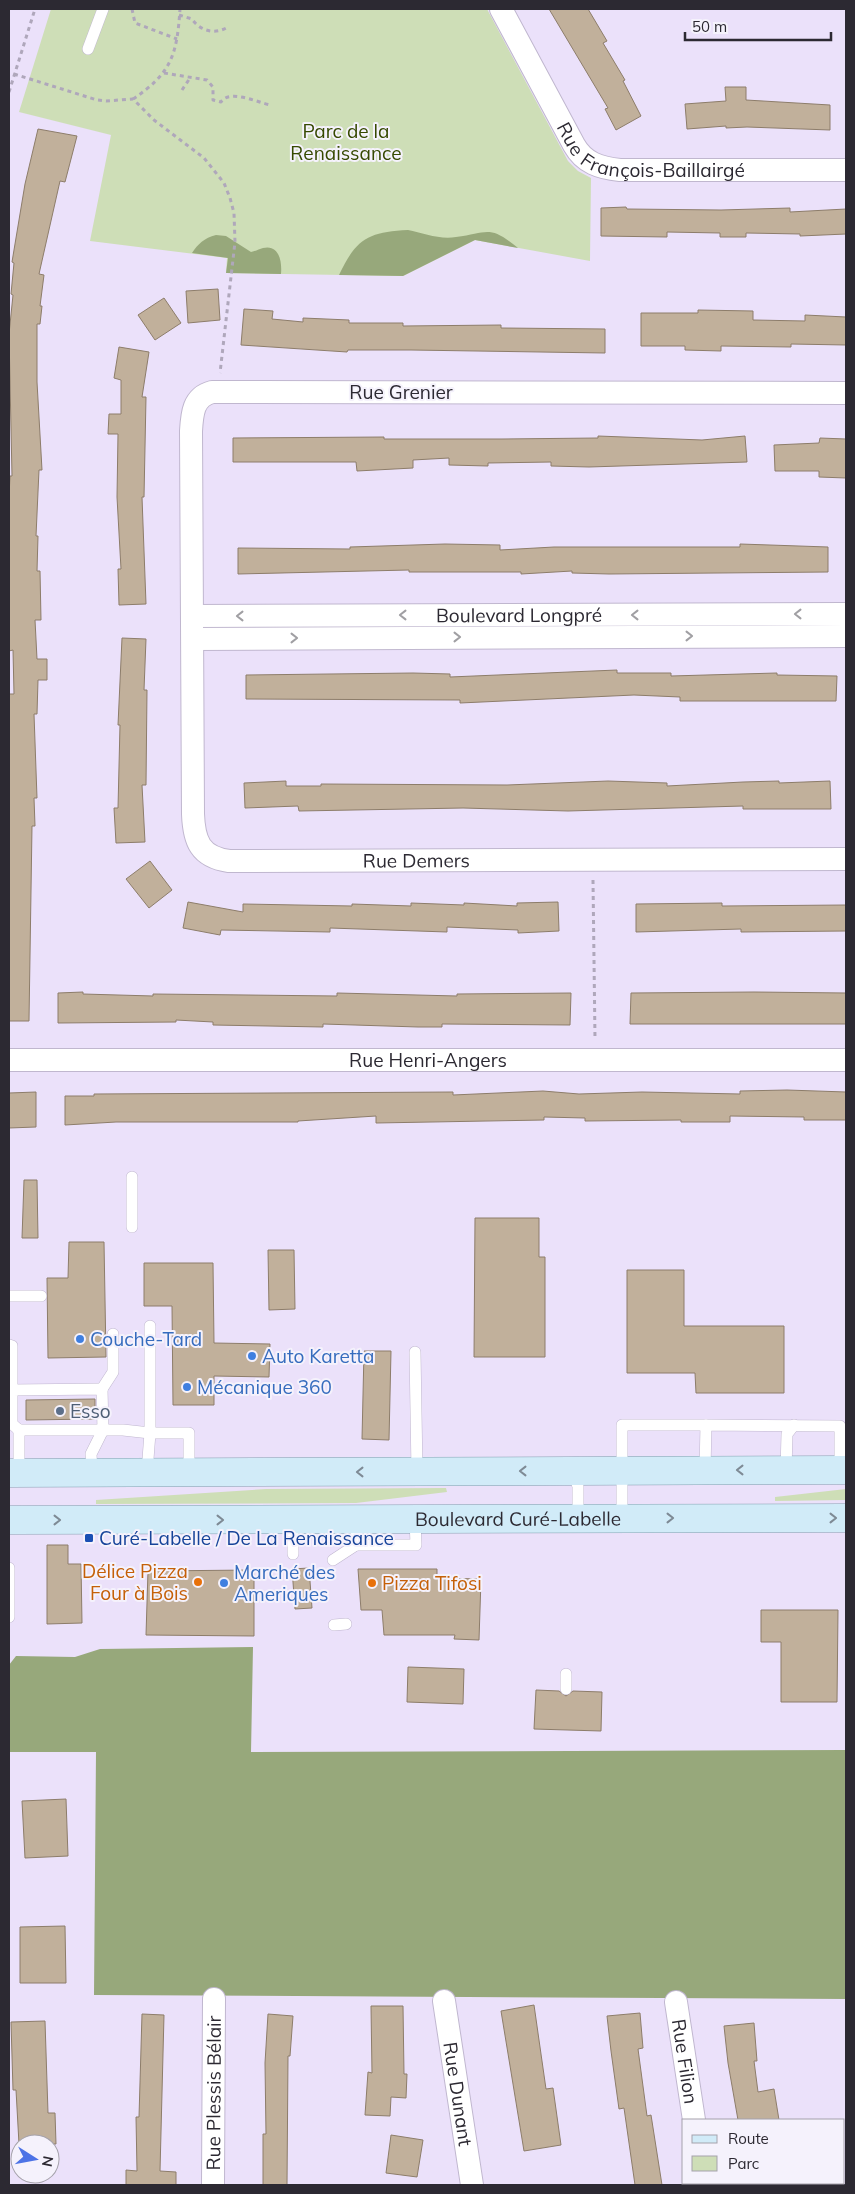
<svg xmlns="http://www.w3.org/2000/svg" width="855" height="2194" font-family="Mulish,sans-serif">
<rect width="100%" height="100%" fill="#ebe1fa"/>
<g fill="#cedeb7">
<polygon points="51,9 487,9 568,161 578,171 591,178 590,261 475,240 403,276 226,273 227,258 90,241 111,135 19,112"/>
<polygon points="446,1488 447,1492 356,1503 96,1504 96,1500 266,1489"/>
<polygon points="846,1489 846,1500 775,1501 775,1497"/>
</g>
<g fill="#97a87b">
<path d="M 408,230 C 423,233 440,240 456,237 C 488,233 489,224 518,248 L 475,240 L 403,276 L 339,275 C 356,239 368,232 408,230 Z"/>
<path d="M 216,235 L 226,236 L 251,252 C 256,251 259,249 263,248 C 280,244 282,263 281,274 L 226,273 L 228,258 L 192,253 C 198,244 204,238 216,235 Z"/>
<polygon points="253,1647 251,1752 846,1750 846,1999 94,1995 96,1752 9,1752 9,1665 16,1656 75,1657 100,1649"/>
</g>
<g fill="#c1b09b" stroke="#8d7d6a">
<polygon points="549,9 588,9 607,41 603,43 625,80 623,81 641,116 616,130 605,109 608,108"/>
<polygon points="725,87 746,87 746,100 830,105 830,130 747,127 726,128 726,126 687,129 685,104 726,101"/>
<polygon points="38,129 77,136 65,182 60,181 39,274 44,275 40,306 42,306 40,324 37,324 37,382 42,470 39,470 36,536 38,536 37,571 40,571 41,620 35,620 37,659 47,659 47,680 38,680 37,714 34,714 37,798 34,798 35,826 32,826 29,1021 9,1021 9,694 14,694 13,650 9,651 9,496 10,476 12,476 9,334 13,295 11,294 14,263 12,262 25,184"/>
<polygon points="626,207 627,209 721,210 790,208 790,212 846,209 846,234 800,236 800,234 746,233 746,237 720,237 720,233 667,232 667,237 601,236 601,208"/>
<polygon points="218,289 220,320 188,323 186,291"/>
<polygon points="164,298 181,323 155,340 138,315"/>
<polygon points="244,309 273,311 272,319 303,322 303,318 349,320 349,323 403,323 403,326 501,325 501,328 605,329 605,353 411,350 348,350 347,352 241,345"/>
<polygon points="698,310 753,311 753,320 805,321 805,315 846,317 846,345 791,344 791,347 721,346 721,351 685,350 685,346 641,346 641,313 698,313"/>
<polygon points="119,347 149,352 142,397 146,397 144,497 142,497 146,604 119,605 118,569 121,569 117,497 118,434 108,434 109,414 121,414 121,380 114,378"/>
<polygon points="598,436 702,440 745,436 747,462 589,467 551,466 551,462 488,463 488,466 449,465 449,458 413,460 413,468 357,471 356,462 233,462 233,438 384,437 384,439 502,439 598,438"/>
<polygon points="820,438 846,439 846,478 819,477 819,471 775,471 774,445 819,443"/>
<polygon points="445,544 500,545 500,550 554,547 740,547 740,544 828,547 828,572 609,574 572,573 572,571 521,574 521,572 409,572 409,570 238,574 238,548 350,549 350,547"/>
<polygon points="122,638 146,639 144,690 147,690 146,785 142,785 145,842 116,843 114,808 118,808 120,725 118,725"/>
<polygon points="617,670 617,673 671,673 671,676 777,673 777,675 837,676 836,701 680,701 680,697 634,695 460,703 460,700 246,699 246,675 413,673 450,674 450,677"/>
<polygon points="286,781 286,786 321,786 321,784 507,785 608,781 667,783 667,786 743,782 779,781 779,783 830,781 831,809 743,809 743,806 568,811 463,808 299,811 298,806 245,808 244,783"/>
<polygon points="150,861 172,890 149,908 126,879"/>
<polygon points="188,902 243,912 243,904 352,906 352,904 411,906 411,903 464,905 464,903 517,906 517,903 558,902 559,931 518,933 518,930 447,927 447,932 330,928 330,932 221,930 220,935 183,928"/>
<polygon points="722,903 722,906 846,905 846,931 741,932 741,929 636,932 636,904"/>
<polygon points="83,992 83,994 153,996 153,994 337,996 337,993 457,996 457,994 571,993 570,1025 442,1024 442,1027 418,1027 323,1024 323,1027 213,1025 213,1022 176,1020 176,1022 58,1023 58,993"/>
<polygon points="754,992 846,993 846,1024 630,1024 631,993"/>
<polygon points="787,1090 846,1092 846,1120 804,1120 804,1117 730,1116 730,1122 681,1122 681,1120 585,1121 585,1118 544,1117 544,1120 376,1123 376,1116 298,1121 298,1122 116,1122 65,1125 65,1096 94,1096 94,1094 453,1092 453,1095 543,1091 579,1094 642,1092 740,1094 740,1091"/>
<polygon points="36,1092 36,1127 9,1128 9,1093"/>
<polygon points="24,1180 37,1180 38,1238 22,1238"/>
<polygon points="475,1218 539,1218 539,1257 545,1257 545,1357 474,1357"/>
<polygon points="69,1242 104,1242 106,1357 48,1358 47,1278 68,1278"/>
<polygon points="268,1250 294,1250 295,1309 269,1310"/>
<polygon points="144,1263 213,1263 214,1343 270,1344 269,1377 214,1376 214,1405 173,1405 172,1306 144,1306"/>
<polygon points="627,1270 684,1270 684,1326 784,1326 784,1393 696,1393 695,1373 627,1373"/>
<polygon points="364,1351 391,1351 389,1440 362,1439"/>
<polygon points="95,1399 95,1419 26,1420 26,1400"/>
<polygon points="47,1545 68,1545 68,1564 81,1564 82,1623 47,1624"/>
<polygon points="309,1568 312,1608 295,1609 292,1569"/>
<polygon points="358,1569 437,1569 437,1578 481,1579 479,1640 454,1639 455,1635 384,1635 382,1610 361,1610"/>
<polygon points="254,1570 254,1636 146,1635 148,1571"/>
<polygon points="761,1610 838,1610 837,1702 781,1702 781,1642 761,1642"/>
<polygon points="408,1667 464,1669 463,1704 407,1702"/>
<polygon points="536,1690 559,1691 566,1696 573,1691 602,1692 601,1731 534,1729"/>
<polygon points="66,1799 68,1856 25,1858 22,1801"/>
<polygon points="65,1926 66,1983 20,1983 20,1927"/>
<polygon points="534,2005 546,2089 553,2088 561,2145 524,2151 501,2011"/>
<polygon points="371,2006 403,2006 404,2074 407,2074 406,2098 391,2097 390,2116 365,2115 368,2072 372,2073"/>
<polygon points="640,2013 643,2048 638,2049 647,2116 651,2115 662,2185 635,2185 624,2108 619,2109 611,2051 607,2016"/>
<polygon points="142,2014 164,2015 160,2171 176,2172 176,2185 126,2185 126,2170 137,2171 136,2117 139,2117"/>
<polygon points="268,2014 293,2016 290,2056 288,2056 287,2185 263,2185 263,2134 266,2134 265,2063"/>
<polygon points="45,2021 48,2113 55,2113 56,2144 19,2144 16,2090 13,2090 11,2022"/>
<polygon points="754,2023 757,2061 754,2061 758,2092 774,2089 779,2120 738,2120 728,2063 724,2026"/>
<polygon points="391,2135 423,2140 417,2177 386,2173"/>
</g>
<g fill="none" stroke-linecap="round" stroke-linejoin="round">
<g stroke="#c0b7cf" stroke-width="12">
<g id="service">
<polyline points="88,49 103,9"/>
<polyline points="132,1177 132,1227"/>
<polyline points="9,1296 41,1296"/>
<polyline points="9,1345 12,1346 12,1390"/>
<polyline points="415,1352 417,1471"/>
<polyline points="102,1389 113,1372 113,1334"/>
<polyline points="19,1430 12,1424 12,1390 102,1389 103,1430 91,1454 92,1472"/>
<polyline points="705,1470 706,1425 840,1426 840,1470"/>
<polyline points="786,1470 787,1434 794,1425"/>
<polyline points="147,1472 150,1433 150,1326"/>
<polyline points="572,1472 578,1486 578,1519"/>
<polyline points="19,1473 19,1430 123,1430 150,1433 189,1433 189,1472"/>
<polyline points="293,1519 293,1554"/>
<polyline points="356,1519 356,1545 416,1545 415,1519"/>
<polyline points="622,1519 622,1425 706,1425"/>
<polyline points="333,1560 356,1545"/>
<polyline points="9,1617 9,1568"/>
<polyline points="334,1625 346,1624"/>
<polyline points="566,1674 566,1689"/>
</g>
</g>
<g stroke="#c0b7cf" stroke-width="24">
<g id="minor">
<path id="s1" d="M 501,9 L 574,145 C 584,163 600,168 620,170 L 846,170"/>
<path id="s2" d="M 846,393 L 212,392 C 193,397 192,414 191,431 L 193,814 C 194,841 200,857 229,861 L 846,859"/>
<path id="s3" d="M 193,616 L 846,614"/>
<polyline points="193,639 846,636"/>
<path id="s4" d="M 9,1060 L 846,1060"/>
<path id="s5" d="M 444,2001 L 472,2185"/>
<path id="s6" d="M 676,2002 L 694,2120"/>
<polyline points="704,2183 704,2185"/>
<path id="s7" d="M 213,2185 L 214,1999"/>
</g>
</g>
<g stroke="#839faf" stroke-width="29">
<g id="primary">
<polyline points="9,1473 846,1470"/>
<path id="s8" d="M 9,1520 L 846,1518"/>
</g>
</g>
<g stroke="#afa7bb" stroke-width="3" stroke-dasharray="4 4" stroke-linecap="butt">
<polyline points="132,9 135,23 177,39"/>
<path d="M 179,15 L 192,19 C 200,31 215,35 228,27"/>
<path d="M 164,73 L 207,80 L 213,87 L 213,100 L 221,102 C 229,89 257,102 270,105"/>
<polyline points="14,74 97,100 106,101 133,99 154,120 204,158 224,183 230,198 234,213 235,242 220,373"/>
<polyline points="182,90 190,78"/>
<polyline points="9,92 35,9"/>
<path d="M 133,99 C 172,73 177,54 180,9"/>
<polyline points="593,880 595,1039"/>
</g>
<use href="#service" stroke="#fff" stroke-width="11"/>
<use href="#minor" stroke="#fff" stroke-width="22"/>
<use href="#primary" stroke="#d1ebf8" stroke-width="28"/>
</g>
<defs><path id="oneway-chevron" d="M-2-3.5L2.5 0L-2 3.5" fill="none" stroke-width="1.6" stroke-linecap="round" stroke-linejoin="round" transform="scale(1.25)"/></defs>
<g stroke="#a09fa3">
<use href="#oneway-chevron" transform="translate(798 614) rotate(180)"/>
<use href="#oneway-chevron" transform="translate(403 615) rotate(180)"/>
<use href="#oneway-chevron" transform="translate(635 615) rotate(180)"/>
<use href="#oneway-chevron" transform="translate(240 616) rotate(180)"/>
<use href="#oneway-chevron" transform="translate(689 636)"/>
<use href="#oneway-chevron" transform="translate(457 637)"/>
<use href="#oneway-chevron" transform="translate(294 638)"/>
</g>
<g stroke="#7e8a95">
<use href="#oneway-chevron" transform="translate(740 1470) rotate(180)"/>
<use href="#oneway-chevron" transform="translate(523 1471) rotate(180)"/>
<use href="#oneway-chevron" transform="translate(360 1472) rotate(180)"/>
<use href="#oneway-chevron" transform="translate(670 1518)"/>
<use href="#oneway-chevron" transform="translate(833 1518)"/>
<use href="#oneway-chevron" transform="translate(57 1520)"/>
<use href="#oneway-chevron" transform="translate(220 1520)"/>
</g>
<g fill="#3f7fe0" stroke="#f5f2fc" stroke-width="2">
<circle cx="80" cy="1339" r="5"/>
<circle cx="252" cy="1356" r="5"/>
<circle cx="187" cy="1387" r="5"/>
<circle cx="224" cy="1583" r="5"/>
</g>
<circle fill="#5c6f8a" stroke="#f5f2fc" stroke-width="2" cx="60" cy="1411" r="5"/>
<rect fill="#1a4fb4" stroke="#f5f2fc" stroke-width="2" x="84" y="1533" width="10" height="10" rx="2.5"/>
<g fill="#e8710a" stroke="#f5f2fc" stroke-width="2">
<circle cx="198" cy="1582" r="5"/>
<circle cx="372" cy="1583" r="5"/>
</g>
<g text-anchor="middle" dominant-baseline="central" stroke-width="4" stroke-linejoin="round" paint-order="stroke">
<g font-size="19" fill="#364900" stroke="#f5f2fc">
<text x="346" y="131">Parc de la<tspan x="346" dy="22">Renaissance</tspan></text>
</g>
<g font-size="19" fill="#2c2932" stroke="#f5f2fc">
<text stroke="none"><textPath href="#s1" startOffset="232">Rue François-Baillairgé</textPath></text>
<text x="401" y="392">Rue Grenier</text>
<text stroke="none"><textPath href="#s3" startOffset="326">Boulevard Longpré</textPath></text>
<text stroke="none"><textPath href="#s2" startOffset="1319">Rue Demers</textPath></text>
<text stroke="none"><textPath href="#s4" startOffset="419">Rue Henri-Angers</textPath></text>
<text stroke="none"><textPath href="#s8" startOffset="509">Boulevard Curé-Labelle</textPath></text>
<text stroke="none"><textPath href="#s6" startOffset="60">Rue Filion</textPath></text>
<text stroke="none"><textPath href="#s7" startOffset="92">Rue Plessis Bélair</textPath></text>
<text stroke="none"><textPath href="#s5" startOffset="94">Rue Dunant</textPath></text>
</g>
<g font-size="19" fill="#366cbe" stroke="#f5f2fc" text-anchor="start">
<text x="90" y="1339">Couche-Tard</text>
<text x="262" y="1356">Auto Karetta</text>
<text x="197" y="1387">Mécanique 360</text>
<text x="234" y="1572">Marché des<tspan x="234" dy="22">Ameriques</tspan></text>
</g>
<g font-size="19" fill="#4e5e75" stroke="#f5f2fc" text-anchor="start">
<text x="70" y="1411">Esso</text>
</g>
<g font-size="19" fill="#164399" stroke="#f5f2fc" text-anchor="start">
<text x="99" y="1538">Curé-Labelle / De La Renaissance</text>
</g>
<g font-size="19" fill="#c56008" stroke="#f5f2fc" text-anchor="end">
<text x="188" y="1571">Délice Pizza<tspan x="188" dy="22">Four à Bois</tspan></text>
<text x="382" y="1583" text-anchor="start">Pizza Tifosi</text>
</g>
</g>
<rect width="855" height="2194" fill="none" stroke="#2c2932" stroke-width="20"/>
<rect x="682" y="2119" width="162" height="65" fill="#f5f2fc" stroke="#a5a2ab"/>
<rect x="692" y="2135" width="25" height="8" fill="#d1ebf8" stroke="#a5a2ab"/>
<text x="728" y="2144" font-size="15" fill="#2c2932">Route</text>
<rect x="692" y="2156" width="25" height="15" fill="#cedeb7" stroke="#a5a2ab"/>
<text x="728" y="2169" font-size="15" fill="#2c2932">Parc</text>
<g transform="translate(35 2159) rotate(101)"><circle r="24" fill="#f5f2fc" stroke="#a5a2ab"/>
<path d="M0-4L9 19L0 12L-9 19Z" fill="#4d73e6"/>
<text y="-8" font-size="14" font-weight="bold" text-anchor="middle" fill="#2c2932">N</text>
</g>
<path d="M685 32v8h146v-8" fill="none" stroke="#2c2932" stroke-width="2.5"/>
<text x="692" y="32" font-size="15" fill="#2c2932" stroke="#f5f2fc" stroke-width="4" paint-order="stroke">50 m</text>
</svg>
